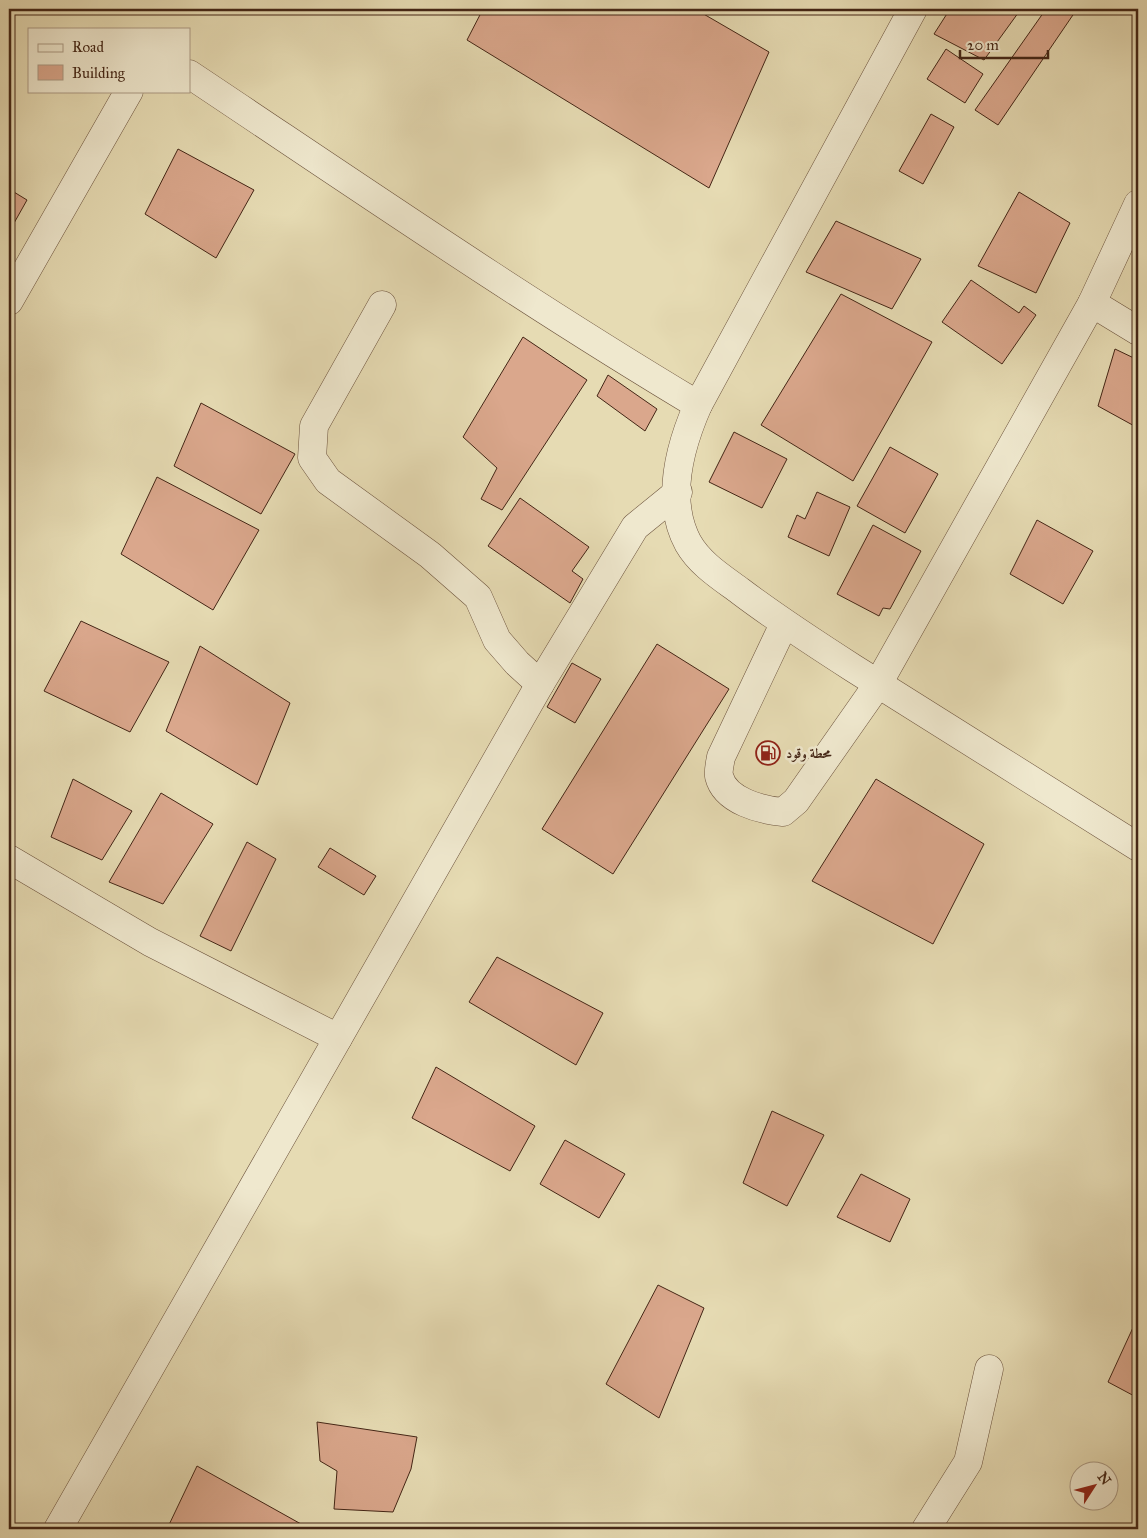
<svg xmlns="http://www.w3.org/2000/svg" width="1147" height="1538" font-family="'IM FELL Great Primer',Amiri,serif">
<rect width="100%" height="100%" fill="#e6dbb3"/>
<filter id="stains"><feTurbulence type="fractalNoise" baseFrequency=".004" numOctaves="4"/><feColorMatrix values="0 0 0 0 .2 0 0 0 0 .09 0 0 0 0 .02 0 0 0 .5 -.17"/></filter>
<radialGradient id="worn" r=".72"><stop offset=".6" stop-color="#630" stop-opacity="0"/><stop offset="1" stop-color="#630" stop-opacity=".3"/></radialGradient>
<g fill="#daa78c" stroke="#442616">
<polygon points="483,9 695,9 769,52 709,188 467,40"/>
<polygon points="950,9 1021,9 984,60 934,34"/>
<polygon points="1046,9 1077,9 998,125 975,110"/>
<polygon points="946,49 983,74 965,103 927,79"/>
<polygon points="931,114 954,127 923,184 899,171"/>
<polygon points="178,149 254,190 216,258 145,214"/>
<polygon points="9,189 27,200 9,232"/>
<polygon points="1019,192 1070,223 1036,293 978,266"/>
<polygon points="836,221 921,259 892,309 806,272"/>
<polygon points="971,280 1019,313 1024,306 1036,315 1002,364 942,322"/>
<polygon points="841,294 932,342 853,481 761,425"/>
<polygon points="523,337 587,380 502,510 481,499 497,468 463,437"/>
<polygon points="1115,349 1138,360 1138,428 1098,406"/>
<polygon points="608,375 657,409 645,431 597,396"/>
<polygon points="201,403 295,454 261,514 174,466"/>
<polygon points="734,432 787,459 762,508 709,482"/>
<polygon points="890,447 938,474 905,533 857,506"/>
<polygon points="157,477 259,530 213,610 121,554"/>
<polygon points="817,492 850,507 829,556 788,537 797,515 805,519"/>
<polygon points="520,498 589,547 572,571 583,579 570,603 488,546"/>
<polygon points="1037,520 1093,551 1063,604 1010,574"/>
<polygon points="873,525 921,551 890,609 883,608 879,616 837,594"/>
<polygon points="81,621 169,662 130,732 44,691"/>
<polygon points="657,644 729,689 613,874 542,829"/>
<polygon points="200,646 290,703 257,785 166,731"/>
<polygon points="572,663 601,679 575,723 547,707"/>
<polygon points="73,779 132,811 102,860 51,837"/>
<polygon points="876,779 984,844 933,944 812,881"/>
<polygon points="161,793 213,824 163,904 109,882"/>
<polygon points="247,842 276,859 231,951 200,936"/>
<polygon points="330,848 376,876 364,895 318,867"/>
<polygon points="497,957 603,1013 576,1065 469,1002"/>
<polygon points="436,1067 535,1126 510,1171 412,1118"/>
<polygon points="772,1111 824,1135 787,1206 743,1183"/>
<polygon points="565,1140 625,1174 599,1218 540,1184"/>
<polygon points="861,1174 910,1199 890,1242 837,1217"/>
<polygon points="658,1285 704,1308 659,1418 606,1384"/>
<polygon points="1136,1321 1138,1322 1138,1398 1108,1382"/>
<polygon points="317,1422 417,1437 411,1469 393,1512 334,1509 337,1471 320,1461"/>
<polygon points="197,1466 301,1524 299,1529 167,1529"/>
</g>
<g fill="none" stroke-linecap="round" stroke-linejoin="round">
<g stroke="#6c533d" stroke-width="29">
<g id="minor">
<path d="M 913,9 L 698,405 C 680,446 665,500 688,543 C 700,564 721,577 740,591 C 777,619 814,643 853,668 C 948,728 1043,787 1138,847"/>
<path d="M 189,74 C 357,186 524,301 698,405"/>
<polyline points="9,301 129,91"/>
<polyline points="1092,303 1138,331"/>
<polyline points="382,305 314,426 312,458 328,481 430,555 478,597 497,640 517,663 540,684"/>
<path d="M 784,624 L 721,757 C 720,763 718,771 719,776 C 725,801 761,810 783,812 L 796,801 L 878,684 L 1092,303 L 1138,204"/>
<polyline points="9,859 150,942 338,1038"/>
<polyline points="58,1529 540,684 635,527 678,492"/>
<polyline points="926,1529 968,1462 989,1369"/>
</g>
</g>
<use href="#minor" stroke="#efe8ce" stroke-width="28"/>
</g>
<defs>
<g id="fuel-ring" transform="scale(1.25)"><circle r="9.5" fill="#efe8ce" stroke="#8f2418" stroke-width="1.5"/><path d="M-5.5-6h7V0h2V4h1.3V-2.5L3-4.5l.8-.8L6-3V5H2.5V1h-1V6h-7ZM-4.2-4.7v3.2H.2V-4.7Z" fill="#8f2418"/></g>
</defs>
<g fill-rule="evenodd">
<use href="#fuel-ring" x="768" y="753"/>
</g>
<g text-anchor="middle" dominant-baseline="central" stroke-width="5" stroke-linejoin="round" paint-order="stroke">
<g font-size="14" font-weight="bold" fill="#442616" stroke="#efe8ce" text-anchor="start">
<text x="786" y="753">محطة وقود</text>
</g>
</g>
<rect width="1147" height="1538" fill="none" stroke="#e6dbb3" stroke-width="30"/>
<rect x="10" y="10" width="1127" height="1518" fill="none" stroke="#442616" stroke-width="2.5"/>
<rect x="15" y="15" width="1117" height="1508" fill="none" stroke="#442616"/>
<rect x="28" y="28" width="162" height="65" fill="#efe8ce" stroke="#ab9a84"/>
<rect x="38" y="44" width="25" height="8" fill="#efe8ce" stroke="#ab9a84"/>
<text x="72" y="52" font-size="15" fill="#442616">Road</text>
<rect x="38" y="65" width="25" height="15" fill="#daa78c" stroke="#ab9a84"/>
<text x="72" y="78" font-size="15" fill="#442616">Building</text>
<g transform="translate(1094 1486) rotate(54)"><circle r="24" fill="#efe8ce" stroke="#ab9a84"/>
<path d="M0-4L9 19L0 12L-9 19Z" fill="#8f2418"/>
<text y="-8" font-size="14" font-weight="bold" text-anchor="middle" fill="#442616">N</text>
</g>
<path d="M960 50v8h88v-8" fill="none" stroke="#442616" stroke-width="2.5"/>
<text x="967" y="50" font-size="15" fill="#442616" stroke="#efe8ce" stroke-width="4" paint-order="stroke">20 m</text>
<rect width="100%" height="100%" filter="url(#stains)"/>
<rect width="100%" height="100%" fill="url(#worn)"/>
</svg>
